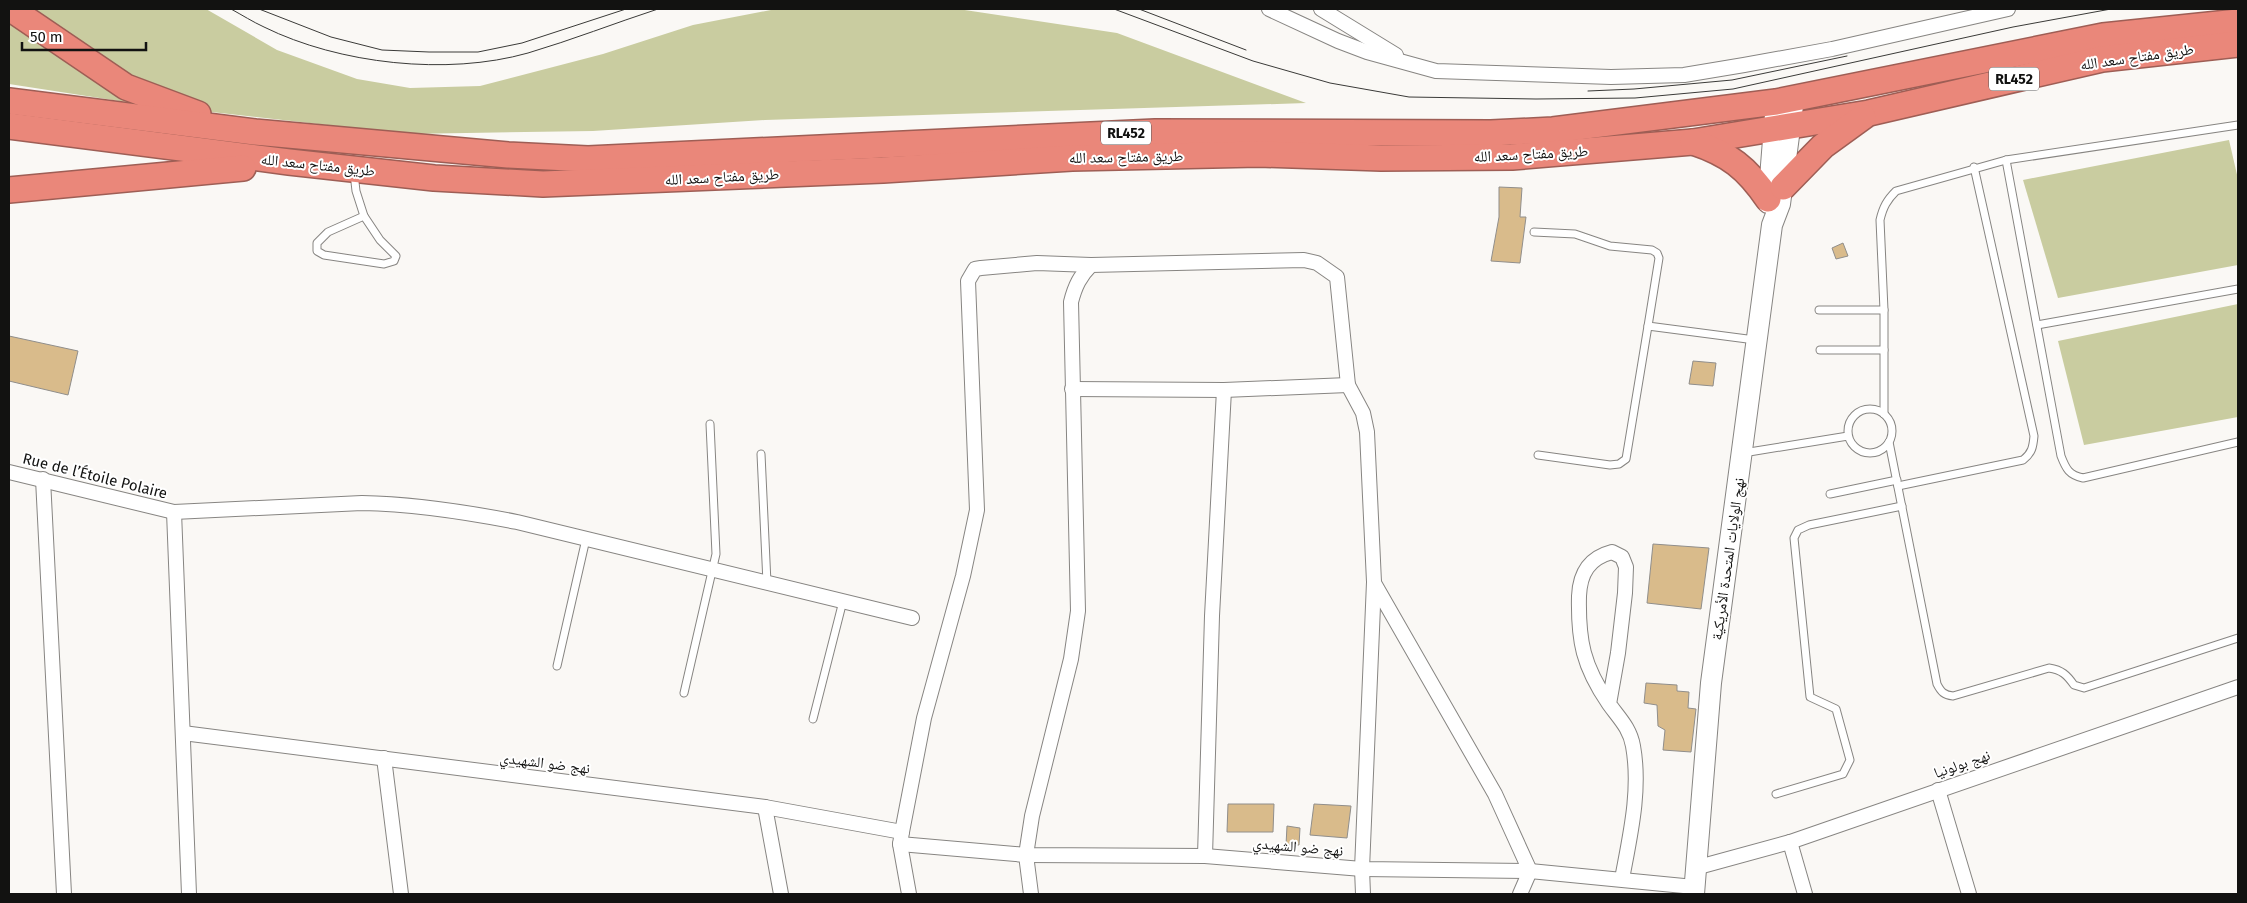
<svg xmlns="http://www.w3.org/2000/svg" width="2247" height="903" font-family="'Fira Sans','Noto Naskh Arabic',sans-serif">
<rect width="100%" height="100%" fill="#faf8f5"/>
<g fill="#c9cca0">
<polygon points="9,9 206,9 277,50 357,79 410,88 480,86 603,54 693,25 776,9 958,9 1117,33 1306,103 765,120 593,131 407,134 132,103 9,84"/>
<polygon points="2229,140 2238,179 2238,265 2058,298 2023,180"/>
<polygon points="2238,304 2238,417 2084,445 2058,341"/>
</g>
<g fill="#d9bb8b" stroke="#908e8b">
<polygon points="1499,187 1522,188 1520,217 1526,217 1520,263 1491,261 1499,217"/>
<polygon points="1843,243 1848,256 1836,259 1832,248"/>
<polygon points="9,336 78,351 68,395 9,381"/>
<polygon points="1693,361 1716,363 1713,386 1689,384"/>
<polygon points="1653,544 1709,548 1701,609 1647,603"/>
<polygon points="1646,683 1677,685 1677,691 1689,692 1688,708 1696,709 1691,752 1663,750 1665,730 1658,726 1657,705 1644,703"/>
<polygon points="1228,804 1274,804 1273,832 1227,832"/>
<polygon points="1314,804 1351,806 1347,838 1310,835"/>
<polygon points="1287,826 1300,828 1299,845 1286,845"/>
</g>
<g fill="none" stroke-linecap="round" stroke-linejoin="round">
<g stroke="#878582" stroke-width="9">
<g id="lane">
<path d="M 2006,160 L 2061,456 C 2066,469 2069,475 2083,478 L 2238,442"/>
<polyline points="354,173 356,191 364,216"/>
<polygon points="364,216 380,240 396,256 394,261 384,264 324,255 317,251 317,243 328,232"/>
<polyline points="1534,232 1575,234 1610,246 1652,250 1657,253 1659,258 1648,326 1755,340"/>
<polyline points="1819,310 1884,310"/>
<polyline points="2037,325 2238,289"/>
<polyline points="1820,350 1884,350"/>
<circle cx="1870" cy="431" r="22"/>
<path d="M 1884,414 L 1884,310 L 1880,220 C 1883,207 1887,200 1896,191 L 2006,160 L 2238,125"/>
<path d="M 1889,442 L 1937,684 C 1941,692 1944,695 1953,696 L 2049,668 C 2062,670 2067,675 2074,685 L 2084,688 L 2238,638"/>
<polyline points="1743,453 1848,436"/>
<polyline points="761,454 767,583"/>
<polyline points="1538,455 1610,465 1619,464 1626,459 1648,326"/>
<path d="M 1898,486 L 2023,460 C 2032,453 2033,447 2034,436 L 1974,167"/>
<polyline points="1830,494 1897,480"/>
<polyline points="557,666 586,539"/>
<polyline points="684,693 716,554 710,424"/>
<polyline points="813,719 843,601"/>
<polyline points="1776,794 1843,774 1850,760 1836,709 1810,697 1794,538 1798,530 1809,525 1902,506"/>
</g>
</g>
<g stroke="#878582" stroke-width="16">
<g id="street">
<polyline points="1269,9 1338,41 1367,52 1436,71 1611,77 1684,75 1744,65 1832,49 2008,9"/>
<polyline points="1321,9 1396,55"/>
<polyline points="1072,389 1224,390 1348,385"/>
<path d="M 9,472 L 174,512 L 362,503 C 414,504 466,512 517,522 L 912,618"/>
<polyline points="43,479 64,894"/>
<polyline points="174,512 189,894"/>
<polyline points="1374,583 1495,794 1530,871 1520,894"/>
<path d="M 1609,704 L 1618,653 L 1625,593 L 1626,567 L 1622,557 L 1612,552 C 1589,558 1580,573 1579,596 C 1578,641 1583,666 1609,704 C 1619,718 1630,728 1633,746 C 1641,790 1630,836 1622,879"/>
<polyline points="183,733 765,807 902,832"/>
<polyline points="384,758 401,894"/>
<polyline points="1938,790 1969,894"/>
<polyline points="765,807 781,894"/>
<polyline points="1790,842 1805,894"/>
<polyline points="900,844 1026,855 1205,856 1362,869 1530,871 1694,887"/>
<polyline points="1205,856 1212,616 1224,390"/>
<polyline points="1695,868 1790,842 2238,687"/>
<polyline points="909,894 900,844 902,832 924,718 963,576 977,510 968,281 975,269 981,268 1037,263 1091,265"/>
<path d="M 1031,894 L 1026,855 L 1032,816 L 1071,659 L 1078,611 L 1071,302 C 1075,286 1080,276 1091,265 L 1304,260 L 1317,263 L 1337,277 L 1348,385 L 1363,413 L 1367,432 L 1374,582 L 1362,869 L 1363,894"/>
</g>
</g>
<g stroke="#878582" stroke-width="22">
<g id="secondary">
<polyline points="1768,203 1776,102"/>
<polyline points="1694,894 1711,683 1772,225 1780,204 1794,98"/>
</g>
</g>
<g stroke="#9e5e55" stroke-width="28">
<g id="highway">
<polyline points="11,9 126,87 198,114"/>
<polyline points="9,101 255,132 508,155 588,159 1155,132 1491,133 1553,130 1776,102 2103,36 2238,22"/>
<polyline points="9,126 289,162 434,178 543,184 883,170 1072,158 1259,154 1381,158 1512,157 1693,142 1869,113 2102,59 2238,44"/>
<path d="M 1693,142 C 1729,154 1747,168 1768,199"/>
<polyline points="1783,187 1823,146 1863,117"/>
<polyline points="9,190 243,168"/>
</g>
</g>
<use href="#lane" stroke="#fff" stroke-width="7"/>
<use href="#street" stroke="#fff" stroke-width="14"/>
<use href="#secondary" stroke="#fff" stroke-width="20"/>
<use href="#highway" stroke="#ea877a" stroke-width="25"/>
<g stroke="#3a3a38" stroke-width="1">
<path d="M 231,9 C 242,15 253,22 264,27 C 339,64 447,76 528,53 C 572,40 615,23 658,9"/>
<polyline points="259,9 331,37 382,50 429,52 478,52 522,43 626,9"/>
<polyline points="1114,9 1253,61 1330,83 1409,97 1536,99 1635,98 1733,89 2013,27 2111,9"/>
<polyline points="1139,9 1246,50"/>
<polyline points="1588,91 1634,89 1732,80 1847,56"/>
</g>
</g>
<g text-anchor="middle" dominant-baseline="central" stroke-width="4" stroke-linejoin="round" paint-order="stroke">
<g fill="#fff" stroke="#595958" stroke-width="1">
<rect x="1989" y="67.5" width="50" height="23" rx="4"/>
<rect x="1101" y="121.5" width="50" height="23" rx="4"/>
</g>
<g font-size="14" font-weight="bold" fill="#121211">
<text x="2014" y="79">RL452</text>
<text x="1126" y="133">RL452</text>
</g>
<g font-size="15" fill="#121211" stroke="#fff">
<text transform="translate(2137 57) rotate(-8)">طريق مفتاح سعد الله</text>
<text transform="translate(1531 154) rotate(-3)">طريق مفتاح سعد الله</text>
<text transform="translate(1126 157) rotate(-1)">طريق مفتاح سعد الله</text>
<text transform="translate(318 165) rotate(6)">طريق مفتاح سعد الله</text>
<text transform="translate(722 177) rotate(-3)">طريق مفتاح سعد الله</text>
<text transform="translate(95 476) rotate(14)">Rue de l’Étoile Polaire</text>
<text transform="translate(1728 559) rotate(-82)">نهج الولايات المتحدة الأمريكية</text>
<text transform="translate(545 763) rotate(7)">نهج ضو الشهيدي</text>
<text transform="translate(1962 764) rotate(-19)">نهج بولونيا</text>
<text transform="translate(1298 847) rotate(5)">نهج ضو الشهيدي</text>
</g>
</g>
<rect width="2247" height="903" fill="none" stroke="#121211" stroke-width="20"/>
<path d="M22 42v8h124v-8" fill="none" stroke="#121211" stroke-width="2.5"/>
<text x="30" y="42" font-size="15" fill="#121211" stroke="#ffffff" stroke-width="4" paint-order="stroke">50 m</text>
</svg>
